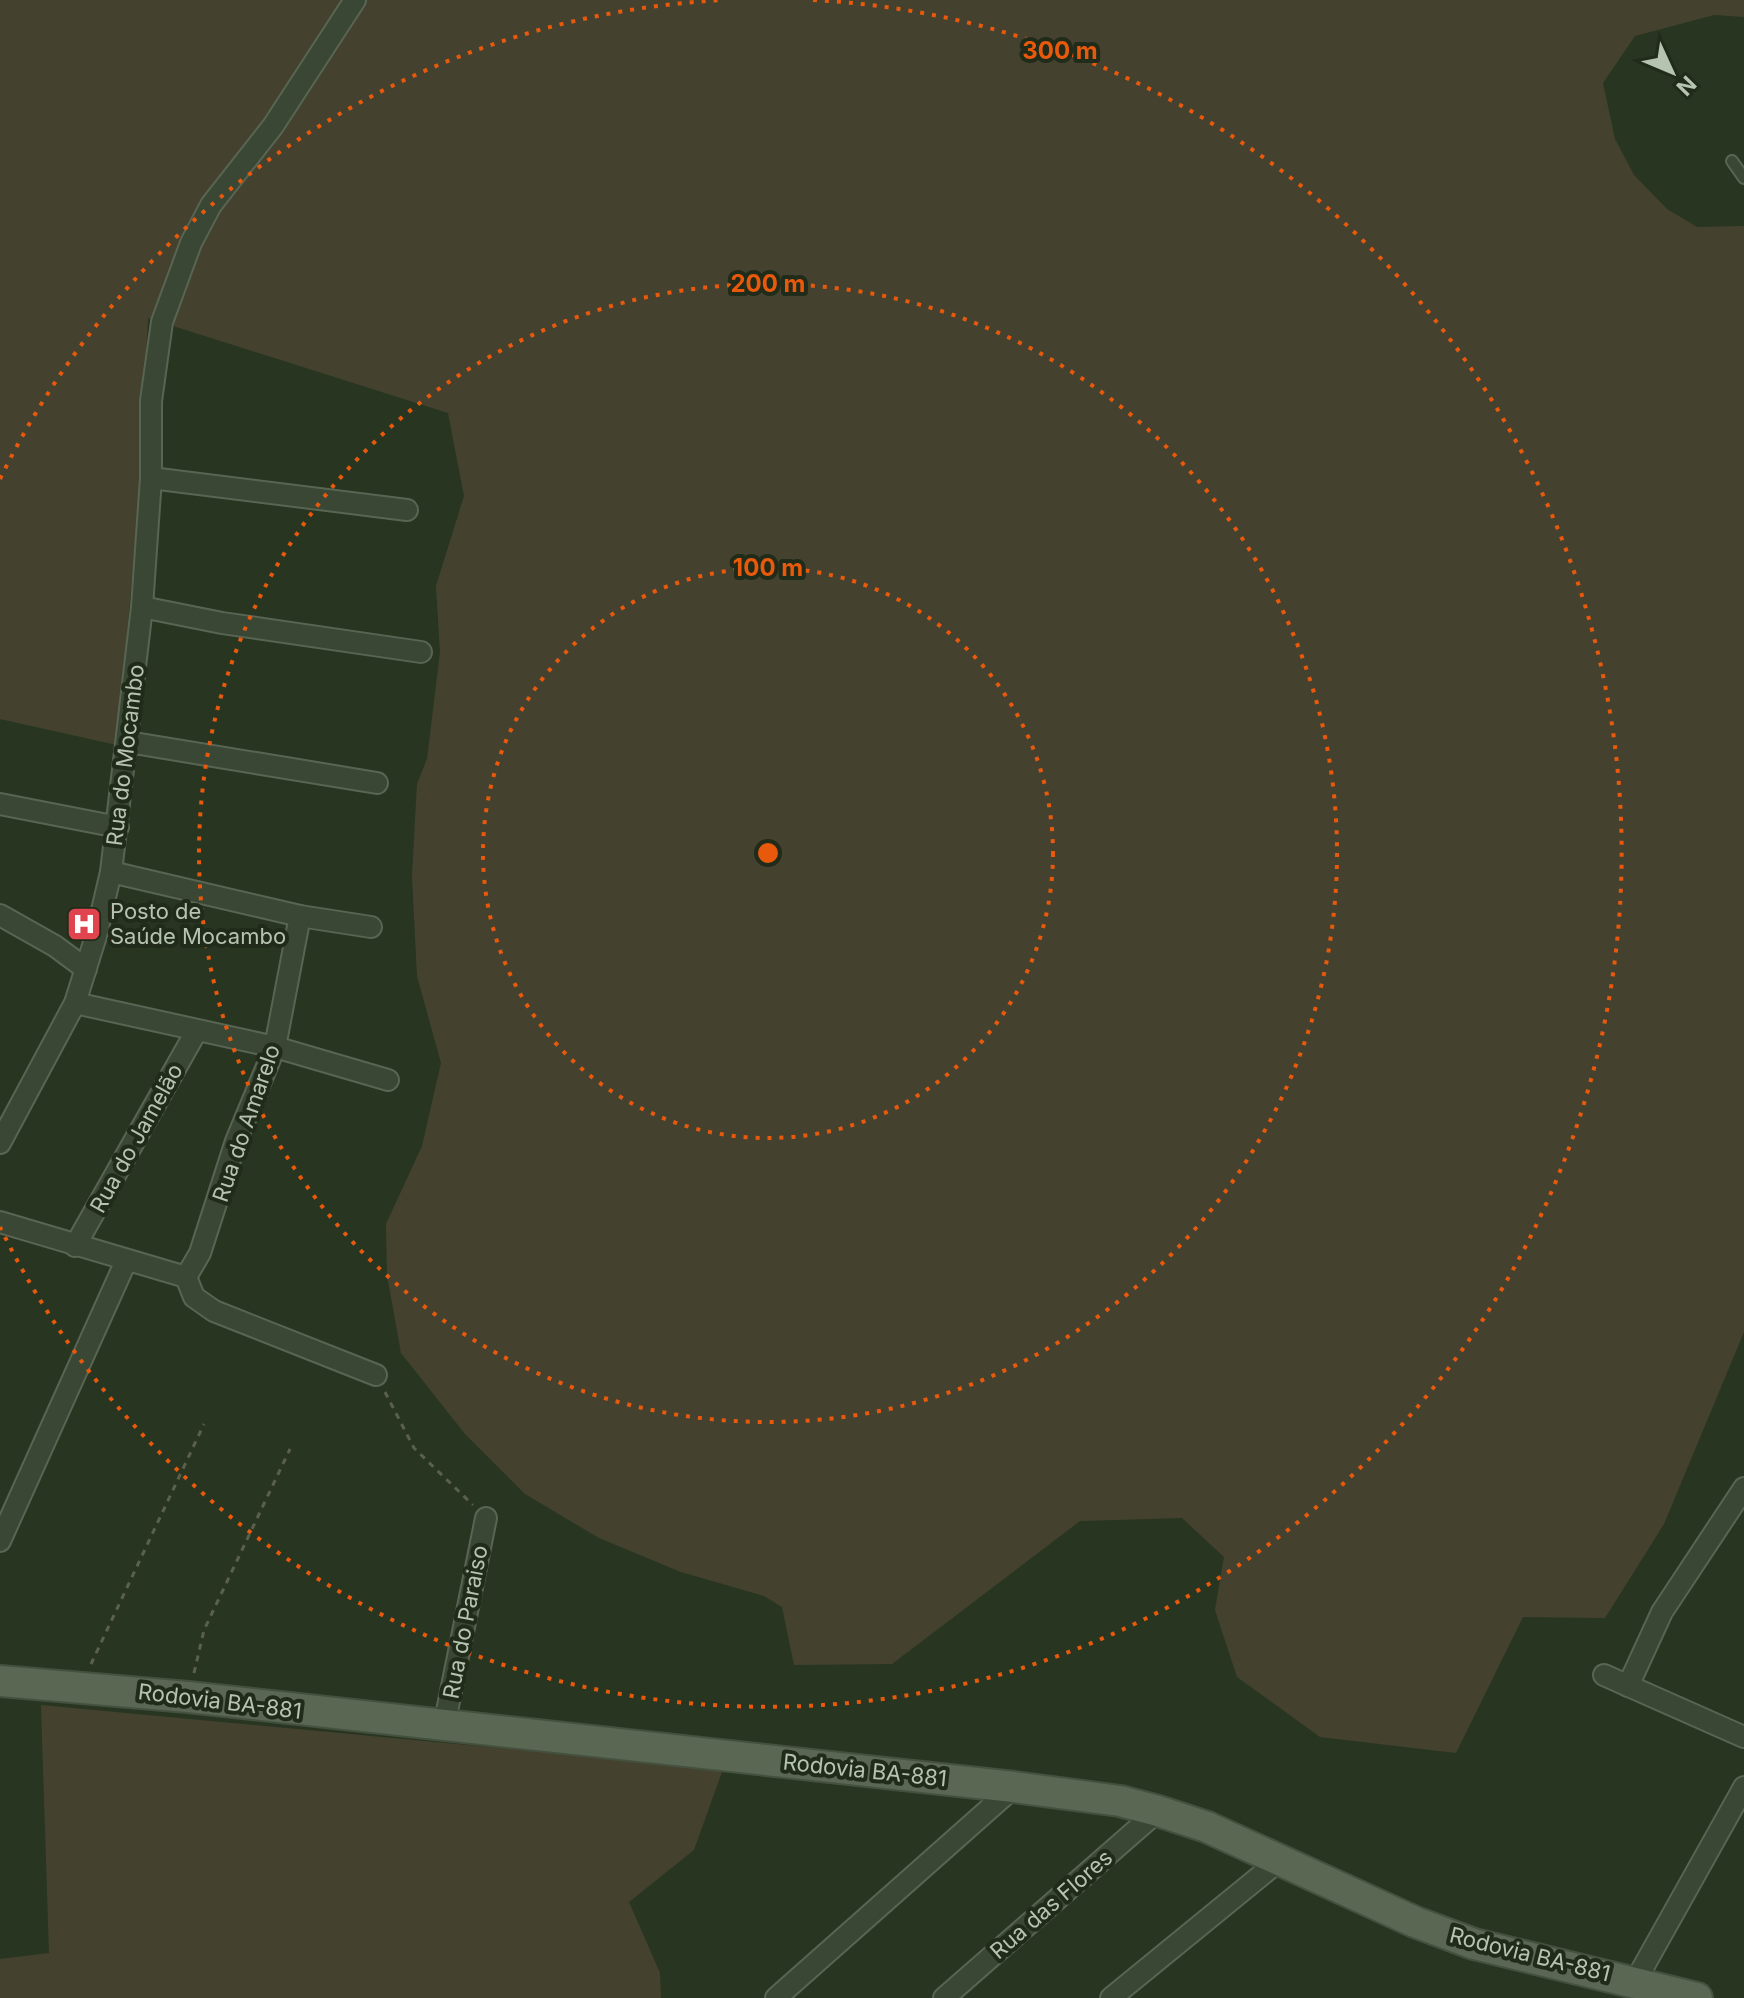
<svg xmlns="http://www.w3.org/2000/svg" width="1744" height="1998" font-family="Inter,sans-serif">
<rect width="100%" height="100%" fill="#283621"/>
<g fill="#44422f">
<polygon points="0,0 1744,0 1744,17 1714,15 1635,36 1603,83 1615,139 1634,175 1667,209 1697,227 1744,226 1744,1332 1664,1524 1605,1618 1523,1617 1456,1753 1320,1737 1237,1677 1215,1610 1224,1557 1182,1518 1080,1521 892,1664 794,1665 782,1607 764,1596 681,1572 599,1538 525,1494 465,1434 401,1353 387,1275 386,1224 422,1146 441,1063 417,976 412,876 417,784 427,759 440,652 436,586 464,496 448,413 148,318 138,511 117,745 0,719"/>
<polygon points="41,1705 723,1769 694,1850 629,1902 660,1973 661,1998 0,1998 0,1959 49,1953"/>
</g>
<g fill="none" stroke-linecap="round" stroke-linejoin="round">
<g stroke="#586552" stroke-width="14">
<polyline id="service" points="1732,161 1744,178"/>
</g>
<g stroke="#586552" stroke-width="24">
<g id="minor">
<polyline points="151,478 407,510"/>
<polyline points="142,607 222,623 421,652"/>
<polyline points="128,742 377,783"/>
<polyline points="0,804 118,827"/>
<polyline points="111,872 300,916 371,927"/>
<polyline points="0,915 55,946 86,969"/>
<polyline points="75,1003 275,1047 388,1080"/>
<polyline points="0,1143 75,1003 96,936 111,872 142,607 151,478 151,401 162,322 191,243 211,205 273,126 355,0"/>
<polyline points="0,1222 186,1277"/>
<polyline points="75,1246 197,1030"/>
<polyline points="186,1277 200,1253 236,1141 275,1047 300,916"/>
<polyline points="186,1277 194,1297 214,1311 376,1375"/>
<polyline points="0,1541 126,1261"/>
<polyline points="1604,1675 1744,1737"/>
<polyline points="1628,1686 1662,1612 1744,1488"/>
<polyline points="444,1726 486,1518"/>
<polyline points="1636,1980 1744,1787"/>
<polyline points="776,1998 1014,1787"/>
<polyline points="944,1998 1158,1811"/>
<polyline points="1111,1998 1280,1860"/>
</g>
</g>
<g stroke="#44513e" stroke-width="34">
<polyline id="primary" points="0,1681 188,1697 1014,1787 1120,1801 1158,1811 1207,1827 1415,1922 1474,1944 1697,1998"/>
</g>
<g stroke="#5b604c" stroke-width="3" stroke-dasharray="6 6" stroke-linecap="butt">
<polyline points="385,1392 414,1448 473,1505"/>
<polyline points="91,1664 204,1424"/>
<polyline points="194,1673 204,1630 290,1449"/>
</g>
<use href="#service" stroke="#3a4735" stroke-width="10"/>
<use href="#minor" stroke="#3a4735" stroke-width="20"/>
<use href="#primary" stroke="#596753" stroke-width="30"/>
</g>
<g fill="none" stroke="#e8590c" stroke-width="4" stroke-dasharray="4 8">
<circle cx="768" cy="853" r="285"/>
<circle cx="768" cy="853" r="569"/>
<path d="M0 479A854 854 0 0 1 723 0M813 0A854 854 0 1 1 0 1227"/>
</g>
<defs>
<g id="hospital-square" transform="scale(1.8)"><rect x="-9" y="-9" width="18" height="18" rx="4" fill="#e0444e" stroke="#202b1a"/><path d="M-5-5h3v3.5h4V-5h3V5h-3V1.5h-4V5h-3Z" fill="#fff"/></g>
</defs>
<g fill-rule="evenodd">
<use href="#hospital-square" x="84" y="924"/>
</g>
<g text-anchor="middle" dominant-baseline="central" stroke-width="8" stroke-linejoin="round" paint-order="stroke">
<g font-size="22" fill="#b5c4af" stroke="#202b1a">
<text transform="translate(125 755) rotate(-83)">Rua do Mocambo</text>
<text transform="translate(246 1123) rotate(-71)">Rua do Amarelo</text>
<text transform="translate(136 1138) rotate(-61)">Rua do Jamelão</text>
<text transform="translate(465 1622) rotate(-79)">Rua do Paraiso</text>
<text transform="translate(220 1701) rotate(7)">Rodovia BA-881</text>
<text transform="translate(865 1770) rotate(6)">Rodovia BA-881</text>
<text transform="translate(1051 1904) rotate(-41)">Rua das Flores</text>
<text transform="translate(1530 1954) rotate(14)">Rodovia BA-881</text>
</g>
<g font-size="22" fill="#b5c4af" stroke="#202b1a" text-anchor="start">
<text x="110" y="911">Posto de<tspan x="110" dy="25">Saúde Mocambo</tspan></text>
</g>
</g>
<circle cx="768" cy="853" r="12" fill="#e8590c" stroke="#202b1a" stroke-width="4"/>
<g font-size="24" text-anchor="middle" font-weight="bold" fill="#e8590c" stroke="#202b1a" stroke-width="8" stroke-linejoin="round" paint-order="stroke">
<text x="1060" y="59">300 m</text>
<text x="768" y="292">200 m</text>
<text x="768" y="576">100 m</text>
</g>
<g transform="translate(1672 72) rotate(134)" stroke="#202b1a" stroke-width="6" paint-order="stroke">
<path d="M0-6L14 30L0 20L-14 30Z" fill="#b5c4af"/>
<text y="-12" font-size="22" font-weight="bold" text-anchor="middle" fill="#b5c4af">N</text>
</g>
</svg>
